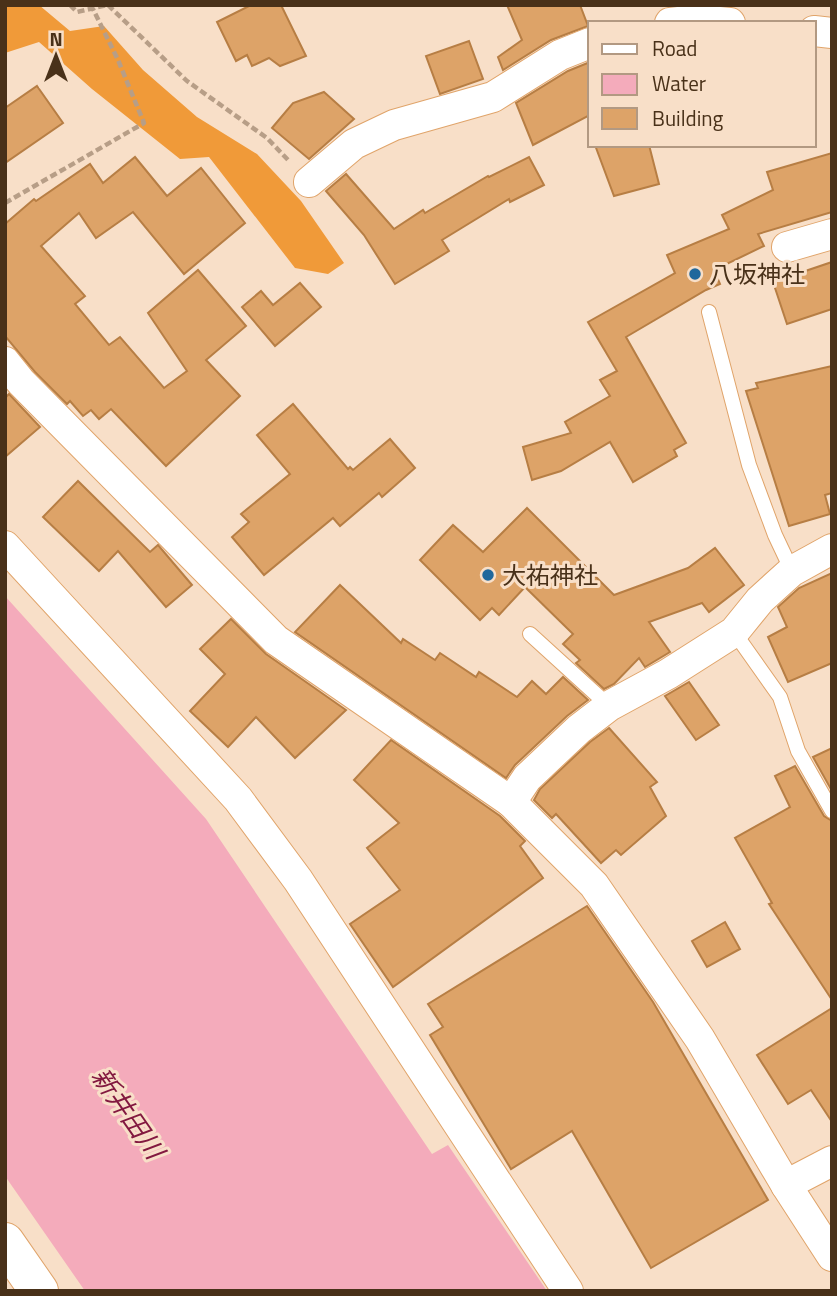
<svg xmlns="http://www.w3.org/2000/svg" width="837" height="1296" font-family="'Titillium Web','Noto Sans JP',sans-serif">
<rect width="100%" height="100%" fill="#f8dfc8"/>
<polygon fill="#f09a39" points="5,5 39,5 70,31 104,26 143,70 197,117 257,154 301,201 344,263 328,274 295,268 209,157 180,159 92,89 39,42 5,53"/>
<polygon fill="#f4abbb" points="5,596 206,819 432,1154 448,1145 547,1291 85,1291 5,1176"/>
<g fill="#dda368" stroke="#b77e44" stroke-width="2">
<polygon points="251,5 281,5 306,56 280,66 269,58 252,66 247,55 236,61 217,22"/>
<polygon points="507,5 580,5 588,26 551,40 503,70 498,57 522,40"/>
<polygon points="469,41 483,79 440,94 426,56"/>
<polygon points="590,62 590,115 533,145 516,103 568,71"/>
<polygon points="37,86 63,123 5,163 5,108"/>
<polygon points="324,92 354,119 309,159 272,128 293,103"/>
<polygon points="595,145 649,145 659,184 614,196"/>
<polygon points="832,153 832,212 758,234 764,246 714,270 720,284 706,290 626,337 686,443 674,450 677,456 633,482 610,442 561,471 532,480 523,447 571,433 565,422 610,396 600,380 617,371 588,322 675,273 667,255 729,229 722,215 773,190 767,172"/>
<polygon points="135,157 167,196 201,168 245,223 184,274 133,212 96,238 79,213 41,246 85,296 75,304 109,345 120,337 164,388 187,371 148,313 198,270 246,326 206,360 240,396 166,466 111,409 99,419 91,410 83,416 70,401 67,404 35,372 5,336 5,224 34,199 36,201 90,164 103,183"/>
<polygon points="529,157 544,185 510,202 509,199 442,240 449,251 395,284 364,235 326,191 346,174 394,229 423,210 425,213 488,176 489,177"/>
<polygon points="832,262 832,309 787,324 773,282"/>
<polygon points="300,283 321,307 275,346 242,307 261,291 273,305"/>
<polygon points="832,366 832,493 825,495 830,514 789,526 746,391 758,388 756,383"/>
<polygon points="9,394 40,427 5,457 5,398"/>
<polygon points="293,404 348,469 350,467 353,470 390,439 415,468 382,497 379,493 340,526 333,518 264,575 232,537 249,522 241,514 290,474 257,435"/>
<polygon points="78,481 150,552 158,545 192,585 166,607 118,551 99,571 43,517"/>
<polygon points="527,508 614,595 688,568 715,548 744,585 709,612 702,603 649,622 670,652 645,667 639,658 614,684 604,689 576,663 580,660 563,644 573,634 525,587 499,615 492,608 480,620 420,560 453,525 483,552"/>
<polygon points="832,573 832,663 788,682 768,637 787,627 778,607 799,588"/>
<polygon points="340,585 401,643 403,639 435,660 440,653 476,677 479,672 517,697 532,681 546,694 563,677 588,700 567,716 515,765 506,778 295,632"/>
<polygon points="231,619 266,654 346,710 295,758 256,717 228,747 190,711 225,674 200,649"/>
<polygon points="689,682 719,725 696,740 665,696"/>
<polygon points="609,728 657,782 650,787 666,816 621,855 616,850 601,863 556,814 552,818 534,800 540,789 590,742"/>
<polygon points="391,740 500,816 525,841 520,846 543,878 393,987 350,924 400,890 367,848 399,823 354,780"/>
<polygon points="832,748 832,791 813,757"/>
<polygon points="795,766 824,816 832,821 832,1000 769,904 772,903 735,838 790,807 775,776"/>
<polygon points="587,906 653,1002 768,1200 651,1268 572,1131 511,1169 430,1035 443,1027 428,1004"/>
<polygon points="725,922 740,949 707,967 692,941"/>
<polygon points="832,1008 832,1122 811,1090 788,1104 757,1055"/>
</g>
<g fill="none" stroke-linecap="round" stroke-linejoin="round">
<g stroke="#e0a46a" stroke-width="16">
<g id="lane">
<polyline points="709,312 749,465 775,535 792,571"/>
<polyline points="734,632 780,697 798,751 832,811"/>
<polyline points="530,634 609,706"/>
</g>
</g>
<g stroke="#e0a46a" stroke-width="32">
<g id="street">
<polyline points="670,23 697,20 730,23"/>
<polyline points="814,31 832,33"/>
<polyline points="309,182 354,144 394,125 493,97 560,55 590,43"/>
<polyline points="787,247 832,234"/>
<polyline points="5,362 21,382 276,640 511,802 594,885 700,1039 786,1185 832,1256"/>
<polyline points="5,546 238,799 298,880 568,1291"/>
<polyline points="511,802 527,778 579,729 609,706 668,674 734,632 760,600 792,571 832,549"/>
<polyline points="786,1185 832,1161"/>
</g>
</g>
<g stroke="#e0a46a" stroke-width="40">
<polyline id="secondary" points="5,1242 39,1291"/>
</g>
<g stroke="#b79e87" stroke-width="4.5" stroke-dasharray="7 3.5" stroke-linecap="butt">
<polyline points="70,5 77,12 107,5"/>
<polyline points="108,5 187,81 267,138 290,162"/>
<polyline points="5,203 144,123 118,60 93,9"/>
</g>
<use href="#lane" stroke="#fff" stroke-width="14"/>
<use href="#street" stroke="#fff" stroke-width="30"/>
<use href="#secondary" stroke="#fff" stroke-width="38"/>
</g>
<g fill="#20689c" stroke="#f8dfc8" stroke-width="2.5">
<circle cx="695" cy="274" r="7"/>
<circle cx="488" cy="575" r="7"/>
</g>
<g text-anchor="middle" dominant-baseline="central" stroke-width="6" stroke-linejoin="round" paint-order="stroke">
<g font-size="24" fill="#493119" stroke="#f8dfc8" text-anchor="start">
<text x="709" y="274">八坂神社</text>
<text x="502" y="575">大祐神社</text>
</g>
<g font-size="26" font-style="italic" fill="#831940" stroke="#f8dfc8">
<text transform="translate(128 1113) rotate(55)">新井田川</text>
</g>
</g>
<rect width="837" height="1296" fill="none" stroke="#493119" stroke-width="14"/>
<rect x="588" y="21" width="228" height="126" fill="#f8dfc8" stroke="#b29982" stroke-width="2"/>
<rect x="602" y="44" width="35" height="10" fill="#ffffff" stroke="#b29982" stroke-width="2"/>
<text x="652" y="56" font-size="21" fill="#493119">Road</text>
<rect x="602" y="74" width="35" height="21" fill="#f4abbb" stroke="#b29982" stroke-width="2"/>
<text x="652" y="91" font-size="21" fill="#493119">Water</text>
<rect x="602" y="108" width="35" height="21" fill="#dda368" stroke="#b29982" stroke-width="2"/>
<text x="652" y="126" font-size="21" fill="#493119">Building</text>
<g transform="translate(56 56)" stroke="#f8dfc8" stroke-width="5" paint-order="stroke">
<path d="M0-5L12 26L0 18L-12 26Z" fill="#493119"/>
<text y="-10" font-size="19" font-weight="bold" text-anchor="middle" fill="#493119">N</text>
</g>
</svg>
